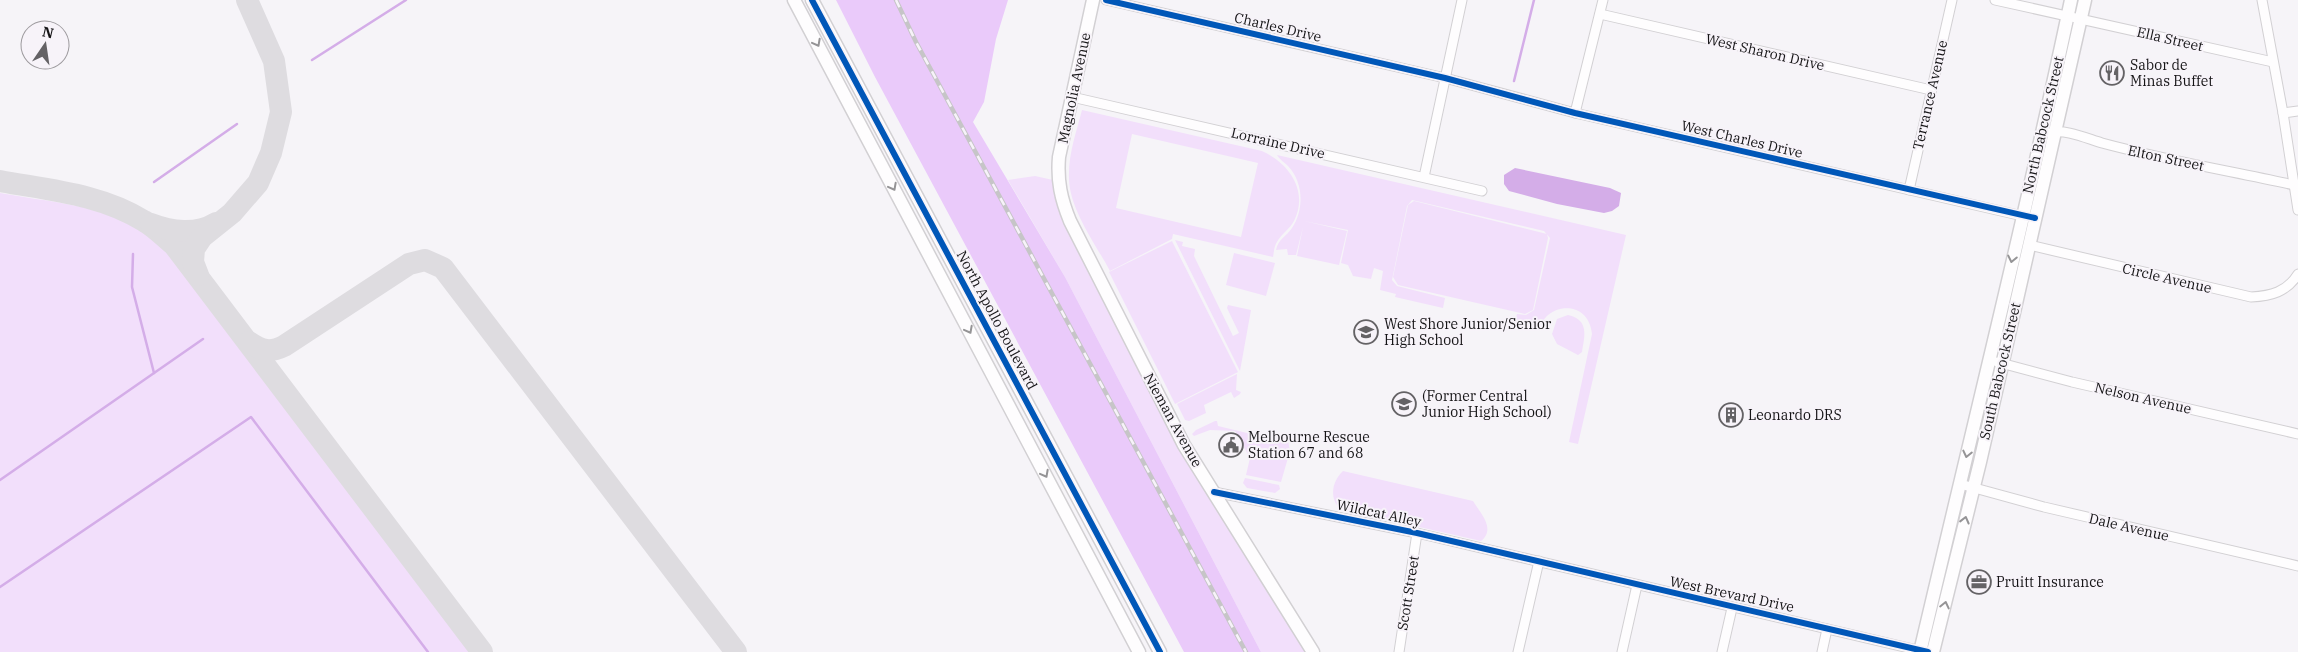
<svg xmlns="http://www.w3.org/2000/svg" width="2298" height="652" font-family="'IBM Plex Serif',serif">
<rect width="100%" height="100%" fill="#f6f4f8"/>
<g fill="#f2dffb" fill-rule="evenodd">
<path d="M 1082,110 L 1262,151 C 1289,163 1309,191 1294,221 C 1290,229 1281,234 1277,242 C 1274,246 1274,253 1273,257 L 1173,234 L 1172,239 L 1110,271 C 1095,243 1070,210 1069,179 C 1068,155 1076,133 1082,110 ZM 1132,134 L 1258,163 L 1241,237 L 1116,208 Z"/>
<path d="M 1277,155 L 1626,235 L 1578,444 L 1569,442 L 1592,334 C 1588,297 1545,305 1541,327 L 1515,320 L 1517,314 L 1526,315 L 1534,310 L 1550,238 L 1544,231 L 1412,200 L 1407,206 L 1392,280 L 1397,286 L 1445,298 L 1443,308 L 1395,297 L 1396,294 L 1380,290 L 1383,271 L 1374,268 L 1371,279 L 1353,276 L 1348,265 L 1341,263 L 1348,230 L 1304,221 L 1347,231 L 1339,265 L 1297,256 L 1303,227 L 1296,255 L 1288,255 L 1287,249 L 1276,250 C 1278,239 1286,237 1292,228 C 1304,210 1304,183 1288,166 C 1284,162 1280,160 1277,155 Z"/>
<polygon points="1035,176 1053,180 1180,447 1308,652 1261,652 1065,277 1008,180"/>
<path d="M 0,193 C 47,202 100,204 142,230 C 152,237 161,247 171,256 L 471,652 L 0,652 Z"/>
<polygon points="1414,201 1547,234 1548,238 1533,310 1525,314 1398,285 1393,277 1408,205"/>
<polygon points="1175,240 1183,242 1182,246 1195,249 1194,256 1233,336 1239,333 1227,308 1228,305 1251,310 1240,371"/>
<polygon points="1172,241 1238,372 1175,404 1109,272"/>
<polygon points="1234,253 1275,263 1266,296 1226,285"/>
<path d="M 1568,315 C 1589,320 1585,335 1582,352 L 1578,355 L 1557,344 L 1552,334 L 1557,319 Z"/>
<polygon points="1237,374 1236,390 1241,392 1240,394 1234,398 1231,392 1204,405 1206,413 1189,421 1185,420 1177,404"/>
<polygon points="1215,421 1217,421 1218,426 1285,442 1287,436 1290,451 1281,482 1246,475 1250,458 1235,431 1210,430 1194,436 1192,434 1196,430"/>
<path d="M 1343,471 L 1473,501 C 1481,514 1496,529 1481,541 L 1340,509 C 1329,498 1332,481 1343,471 Z"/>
<polygon points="1245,478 1279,485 1280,489 1275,493 1247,488 1243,483"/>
</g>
<polygon fill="#eacafa" points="836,0 1008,0 996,39 984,102 973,122 1065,277 1261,652 1184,652 875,77"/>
<polygon fill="#d4ade8" points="1515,168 1610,188 1621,193 1619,206 1612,211 1604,213 1557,204 1509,191 1504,184 1504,175"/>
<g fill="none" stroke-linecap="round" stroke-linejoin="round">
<g stroke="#d4ade8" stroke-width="2.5">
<polyline points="312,60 406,0"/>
<polyline points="1514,81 1534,0"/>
<polyline points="154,182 237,124"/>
<polyline points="133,254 132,287 154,373"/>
<polyline points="0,480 203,339"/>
<polyline points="0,587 251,417 428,652"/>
</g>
<g stroke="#dedce0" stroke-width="22">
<path d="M 0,181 C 49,190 101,194 144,221 C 155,227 164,237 174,245 L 482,652"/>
<path d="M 151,224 C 171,232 197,235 216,223"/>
<polyline points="198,275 193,262 194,249 202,237 232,213 258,183 271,153 281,112 274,61 247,0"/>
<path d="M 249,342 C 262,351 270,353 284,346 L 409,264 L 425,260 L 443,268 L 736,652"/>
</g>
<g stroke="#d2d0d3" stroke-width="11">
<g id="street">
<polyline points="1106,0 1445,78 1575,113 2027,217"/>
<polyline points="1995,0 2273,62"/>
<polyline points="2262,0 2283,113 2298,210"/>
<polyline points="1600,14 1931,90"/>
<polyline points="1072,97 1482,191"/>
<polyline points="1575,113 1603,0"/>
<polyline points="2283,113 2298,111"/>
<path d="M 2050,133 C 2064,128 2088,139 2102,143 C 2165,160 2230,171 2294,185"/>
<polyline points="1424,177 1462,0"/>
<polyline points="1909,190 1952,0"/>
<path d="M 2029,245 L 2251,297 C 2271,296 2287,292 2298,274"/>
<polyline points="1997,362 2072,382 2298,434"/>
<polyline points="1960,484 2044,507 2298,566"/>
<polyline points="1214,492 1417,533 1926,652"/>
<polyline points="1399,652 1417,533"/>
<polyline points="1518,652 1539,561"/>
<polyline points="1622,652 1637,585"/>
<polyline points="1722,652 1732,608"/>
<polyline points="1822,652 1827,629"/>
</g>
</g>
<g stroke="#d2d0d3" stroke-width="15">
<g id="secondary">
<polyline points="794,0 1139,652"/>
<polyline points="812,0 1160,652"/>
<path d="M 1093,0 L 1059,157 C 1057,181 1061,199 1070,221 L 1184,445 L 1313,652"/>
<path d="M 1920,652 C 1971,435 2025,218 2071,0"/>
<polyline points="1933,652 1980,462 2085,0"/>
</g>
</g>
<use href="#street" stroke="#fefdfe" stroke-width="9"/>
<use href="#secondary" stroke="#fefdfe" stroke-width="12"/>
<g stroke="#c6c5c7" stroke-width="4.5">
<polyline id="rail" points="896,0 916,42 1246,652"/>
</g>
<use href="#rail" stroke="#f7f3f9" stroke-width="2.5" stroke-dasharray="8" stroke-linecap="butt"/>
<g stroke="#f7f3f9" stroke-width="9">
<g id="cycleway">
<polyline points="812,0 1160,652"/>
<polyline points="1106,0 1445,78 1575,113 2035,218"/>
<polyline points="1214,492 1417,533 1928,652"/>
</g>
</g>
<use href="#cycleway" stroke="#0057b8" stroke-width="6"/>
</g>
<defs><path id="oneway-chevron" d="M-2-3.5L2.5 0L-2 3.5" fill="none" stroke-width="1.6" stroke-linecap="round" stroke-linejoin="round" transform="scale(1.25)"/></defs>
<g stroke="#959496">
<use href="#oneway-chevron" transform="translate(817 43) rotate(62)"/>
<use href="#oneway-chevron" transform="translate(893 187) rotate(62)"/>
<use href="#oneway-chevron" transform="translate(2012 259) rotate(102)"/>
<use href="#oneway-chevron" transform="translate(969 330) rotate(62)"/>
<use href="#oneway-chevron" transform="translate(1967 454) rotate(103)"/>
<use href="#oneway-chevron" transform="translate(1045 474) rotate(62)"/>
<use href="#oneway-chevron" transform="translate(1965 520) rotate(-76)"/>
<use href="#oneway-chevron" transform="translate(1945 605) rotate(-77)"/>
</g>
<defs>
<g id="restaurant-ring" transform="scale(1.25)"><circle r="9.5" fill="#f7f3f9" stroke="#646265" stroke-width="1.5"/><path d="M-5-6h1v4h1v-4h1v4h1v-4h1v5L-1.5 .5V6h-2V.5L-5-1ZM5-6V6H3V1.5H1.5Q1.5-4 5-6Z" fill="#646265"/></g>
<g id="school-ring" transform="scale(1.25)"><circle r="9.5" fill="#f7f3f9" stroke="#646265" stroke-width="1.5"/><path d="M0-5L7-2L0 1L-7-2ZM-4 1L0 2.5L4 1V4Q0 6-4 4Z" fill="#646265"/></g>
<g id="building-ring" transform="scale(1.25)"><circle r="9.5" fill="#f7f3f9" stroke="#646265" stroke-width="1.5"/><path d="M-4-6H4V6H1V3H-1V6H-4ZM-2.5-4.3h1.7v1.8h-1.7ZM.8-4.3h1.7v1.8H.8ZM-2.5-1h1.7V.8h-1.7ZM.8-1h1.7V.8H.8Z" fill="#646265"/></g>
<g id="civic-ring" transform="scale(1.25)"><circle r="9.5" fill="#f7f3f9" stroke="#646265" stroke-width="1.5"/><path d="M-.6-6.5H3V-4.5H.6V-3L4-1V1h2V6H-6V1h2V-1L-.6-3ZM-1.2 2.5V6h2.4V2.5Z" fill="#646265"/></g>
<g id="office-ring" transform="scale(1.25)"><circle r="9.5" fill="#f7f3f9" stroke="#646265" stroke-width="1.5"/><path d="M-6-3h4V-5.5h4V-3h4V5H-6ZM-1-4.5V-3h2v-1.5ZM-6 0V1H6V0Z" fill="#646265"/></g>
</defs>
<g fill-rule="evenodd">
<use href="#restaurant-ring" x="2112" y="73"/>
<use href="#school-ring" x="1366" y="332"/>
<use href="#school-ring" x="1404" y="404"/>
<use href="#building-ring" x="1731" y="415"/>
<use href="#civic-ring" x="1231" y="445"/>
<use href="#office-ring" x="1979" y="582"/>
</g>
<g text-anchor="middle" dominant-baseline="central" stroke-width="4" stroke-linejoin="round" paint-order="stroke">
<g font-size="14" fill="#151416" stroke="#f7f3f9">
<text transform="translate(1278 27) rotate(13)">Charles Drive</text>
<text transform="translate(2170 39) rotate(13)">Ella Street</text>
<text transform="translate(1765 52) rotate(13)">West Sharon Drive</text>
<text transform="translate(1074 88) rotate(-78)">Magnolia Avenue</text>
<text transform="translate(1930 95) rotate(-77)">Terrance Avenue</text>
<text transform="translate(2043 125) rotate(-77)">North Babcock Street</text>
<text transform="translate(1742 139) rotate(13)">West Charles Drive</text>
<text transform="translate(1278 143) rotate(13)">Lorraine Drive</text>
<text transform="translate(2166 158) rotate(12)">Elton Street</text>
<text transform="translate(2167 278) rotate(13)">Circle Avenue</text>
<text transform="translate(997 320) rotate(62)">North Apollo Boulevard</text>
<text transform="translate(2000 371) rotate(-77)">South Babcock Street</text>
<text transform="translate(2143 398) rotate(13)">Nelson Avenue</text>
<text transform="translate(1173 420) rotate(61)">Nieman Avenue</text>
<text transform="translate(1379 513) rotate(12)">Wildcat Alley</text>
<text transform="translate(2129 527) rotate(13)">Dale Avenue</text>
<text transform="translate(1408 593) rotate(-81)">Scott Street</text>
<text transform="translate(1732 594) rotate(12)">West Brevard Drive</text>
</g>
<g font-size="14" fill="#151416" stroke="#f7f3f9" text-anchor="start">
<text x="2130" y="65">Sabor de<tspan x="2130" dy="16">Minas Buffet</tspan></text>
<text x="1384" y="324">West Shore Junior/Senior<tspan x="1384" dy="16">High School</tspan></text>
<text x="1422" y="396">(Former Central<tspan x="1422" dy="16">Junior High School)</tspan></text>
<text x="1748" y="415">Leonardo DRS</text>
<text x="1248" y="437">Melbourne Rescue<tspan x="1248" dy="16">Station 67 and 68</tspan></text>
<text x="1996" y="582">Pruitt Insurance</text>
</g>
</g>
<g transform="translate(45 45) rotate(13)"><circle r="24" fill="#f7f3f9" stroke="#9d9a9e"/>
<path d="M0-4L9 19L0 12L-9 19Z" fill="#646265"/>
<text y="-8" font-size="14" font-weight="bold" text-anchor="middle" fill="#151416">N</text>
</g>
</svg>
